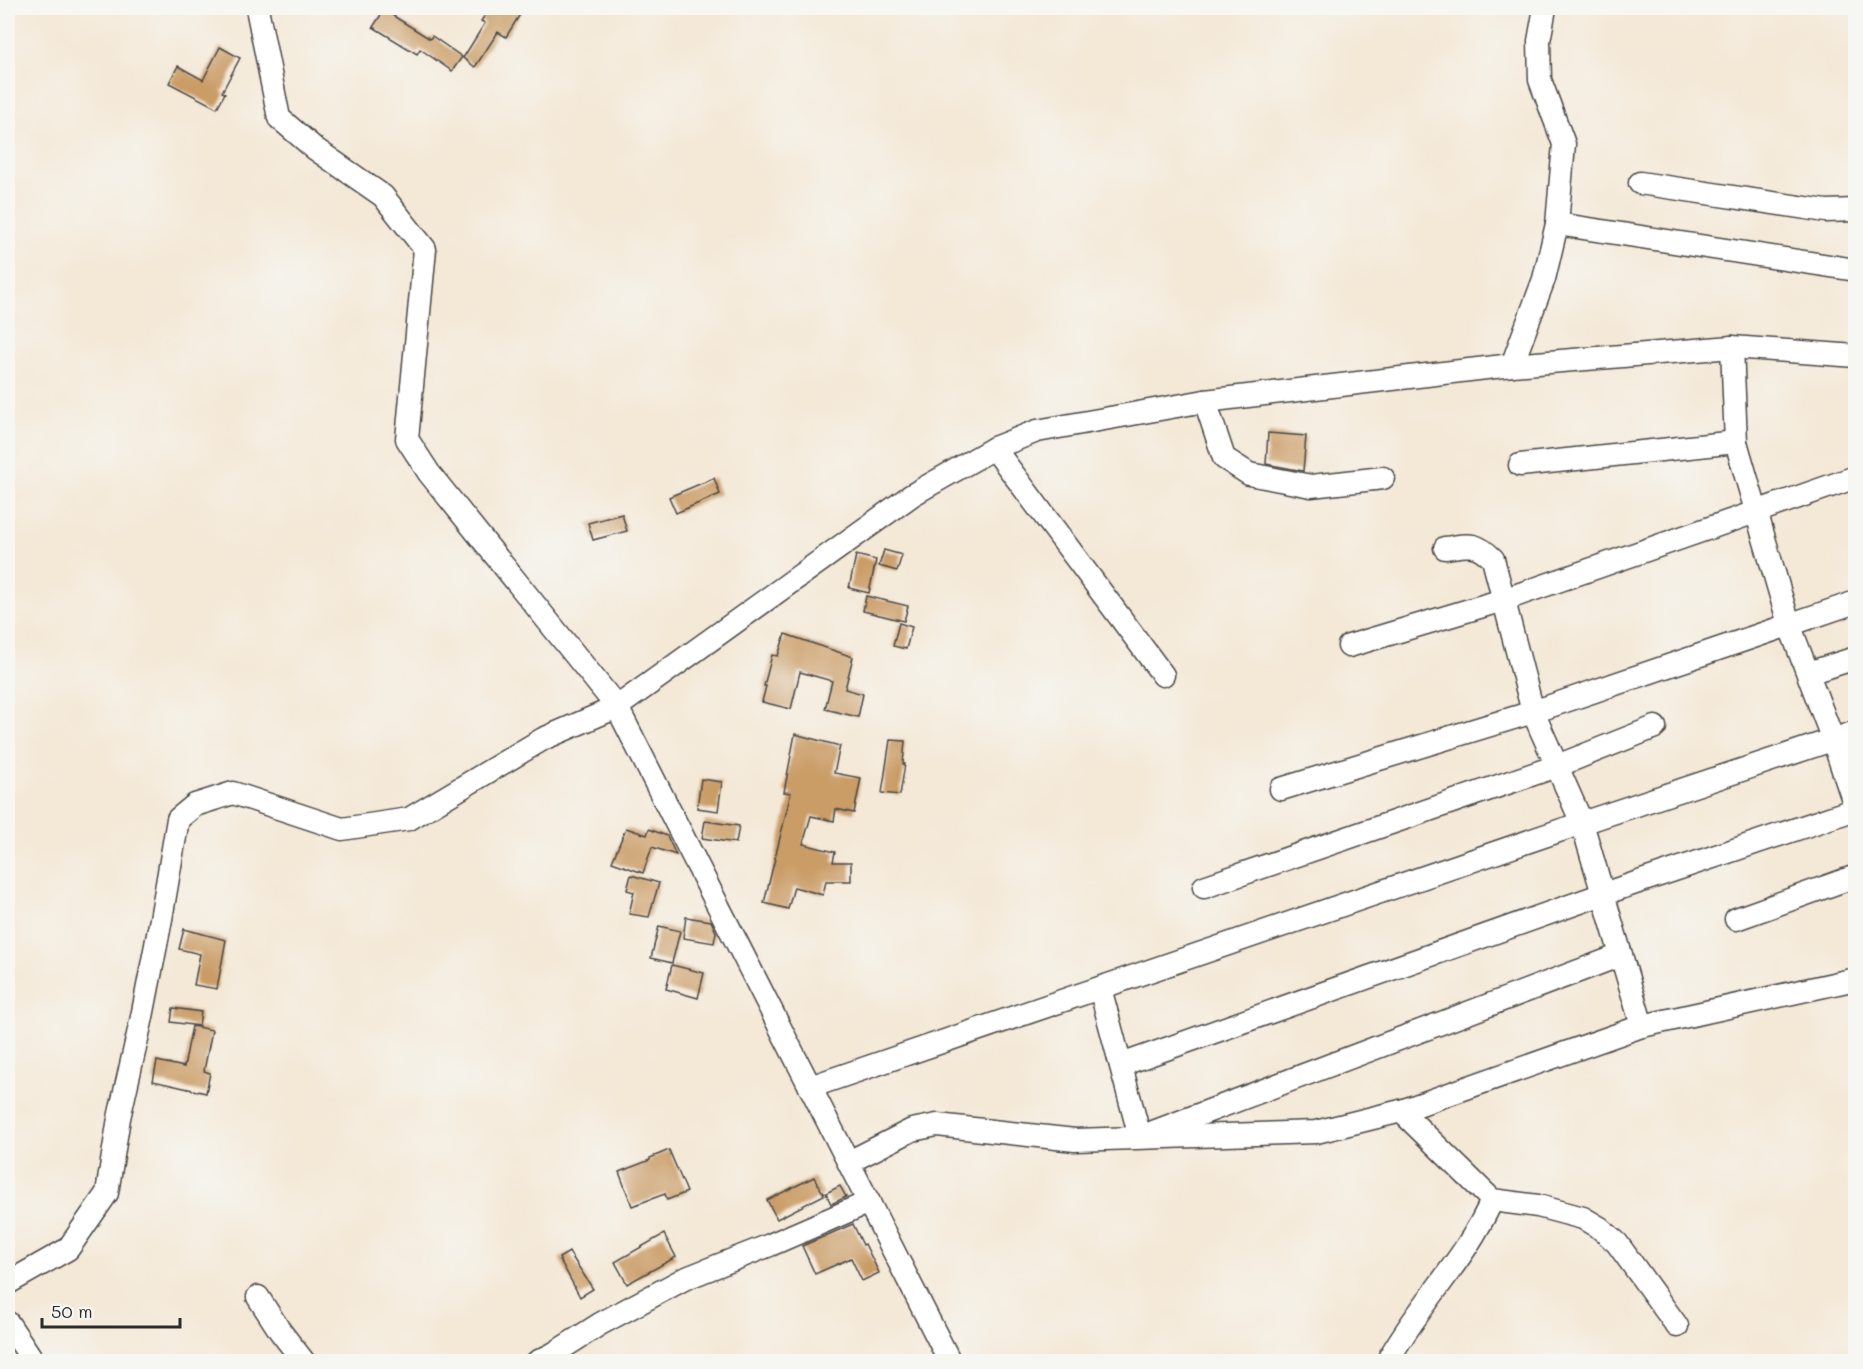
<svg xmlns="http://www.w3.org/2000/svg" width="1863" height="1369" font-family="Mali,sans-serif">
<rect width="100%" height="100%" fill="#f6f6f2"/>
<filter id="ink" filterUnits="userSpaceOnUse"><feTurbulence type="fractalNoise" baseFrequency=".0167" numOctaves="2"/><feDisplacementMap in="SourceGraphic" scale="12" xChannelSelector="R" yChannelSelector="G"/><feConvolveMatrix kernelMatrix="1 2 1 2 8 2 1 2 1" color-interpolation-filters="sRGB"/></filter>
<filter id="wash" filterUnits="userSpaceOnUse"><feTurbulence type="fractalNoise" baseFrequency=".008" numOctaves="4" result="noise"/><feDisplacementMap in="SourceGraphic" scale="24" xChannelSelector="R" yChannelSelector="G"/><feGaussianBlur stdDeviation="1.35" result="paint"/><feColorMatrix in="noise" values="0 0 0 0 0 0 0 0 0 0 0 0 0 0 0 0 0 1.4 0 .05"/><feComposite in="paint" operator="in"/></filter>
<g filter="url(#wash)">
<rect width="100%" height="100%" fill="#f4e8d6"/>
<g id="blocks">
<g fill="#ca9c66">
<polygon points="490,8 524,8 506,37 498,32 475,67 463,58 485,23 481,21"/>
<polygon points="384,10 430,39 432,36 462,57 452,71 420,49 417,54 373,27"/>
<polygon points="220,47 240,58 222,92 225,93 217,108 169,83 178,66 203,80"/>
<polygon points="1268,433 1306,436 1303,471 1266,464"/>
<polygon points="714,478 720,494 676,513 669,497"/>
<polygon points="622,514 627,531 593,540 588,523"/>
<polygon points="884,550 902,555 897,571 879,566"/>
<polygon points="856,555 876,560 869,593 849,588"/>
<polygon points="866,596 908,606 904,621 863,611"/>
<polygon points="899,623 912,627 906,649 893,646"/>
<polygon points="785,634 853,657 845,689 863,694 858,717 825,709 832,681 800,672 791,709 762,702 766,686 764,686 772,655 778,656"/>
<polygon points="795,734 840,746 834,773 861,778 854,813 836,809 834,821 811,816 803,844 835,852 833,862 851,862 851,881 826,881 823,895 794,887 788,909 764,903 791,793 784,792"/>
<polygon points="890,740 905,741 903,764 905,764 900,795 882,793"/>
<polygon points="701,779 722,782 718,811 697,808"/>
<polygon points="705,821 739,826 736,843 702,838"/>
<polygon points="626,828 647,835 649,829 667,836 676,855 652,847 643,873 612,862"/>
<polygon points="631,875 659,883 649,917 629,914 634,892 627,890"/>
<polygon points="686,917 711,921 716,932 714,943 683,938"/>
<polygon points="659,926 680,931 672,963 651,958"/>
<polygon points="184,929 226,940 217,989 194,985 200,954 179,949"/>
<polygon points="672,965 704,973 698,998 666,989"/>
<polygon points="173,1008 201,1012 199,1026 171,1022"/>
<polygon points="192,1026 212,1030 204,1071 210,1073 206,1093 153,1081 157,1061 184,1067"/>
<polygon points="669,1150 687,1192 667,1200 665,1194 632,1206 619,1172 650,1160 650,1158"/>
<polygon points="814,1177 824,1195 777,1219 767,1200"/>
<polygon points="840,1186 846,1197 831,1204 826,1193"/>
<polygon points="853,1224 863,1245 865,1244 879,1273 862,1281 851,1258 815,1274 802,1246"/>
<polygon points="664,1234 676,1257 627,1284 615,1262"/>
<polygon points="569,1252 593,1289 580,1297 559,1258"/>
</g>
</g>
</g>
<g filter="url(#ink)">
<use href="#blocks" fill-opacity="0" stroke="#494745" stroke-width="1.5"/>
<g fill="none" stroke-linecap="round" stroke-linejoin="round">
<g stroke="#494745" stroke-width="25">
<g id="minor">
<polyline points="257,8 279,118 314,148 383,196 425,249 407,439 429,473 617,707 950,1362"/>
<polyline points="1640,183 1826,211 1856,210"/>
<polyline points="1557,224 1856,270"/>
<polyline points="1732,347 1736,442 1789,624 1833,740 1856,809"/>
<polyline points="1512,365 1544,279 1557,224 1564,144 1540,80 1539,41 1545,8"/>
<polyline points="1205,401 1224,458 1249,474 1311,486 1383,478"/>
<polyline points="994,448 1163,675"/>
<polyline points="1520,465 1736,442"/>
<path d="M 1445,548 C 1468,545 1475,541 1493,559 L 1533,712 L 1582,823 L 1642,1026"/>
<polyline points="1349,646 1503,600 1856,477"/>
<polyline points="1808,673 1856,658"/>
<polyline points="1281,789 1533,712 1856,602"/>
<polyline points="1204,887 1557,766 1655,727"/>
<polyline points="1736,919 1856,876"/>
<polyline points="1100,988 1140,1137 1621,955"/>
<polyline points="1121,1065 1603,894 1856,809"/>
<polyline points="810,1087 1582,823 1856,732"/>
<polyline points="1401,1111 1492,1200 1538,1206 1583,1218 1600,1228 1617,1243 1677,1326"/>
<polyline points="849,1162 912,1130 937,1125 1075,1140 1316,1132 1401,1111 1642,1026 1856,979"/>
<polyline points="8,1283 68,1249 107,1193 119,1118 142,1017 161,919 178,819 195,805 233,793 342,829 409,819 543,739 617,707 912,495 994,448 1037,431 1205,401 1512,365 1732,347 1856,356"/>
<polyline points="258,1297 280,1331 304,1362"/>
<polyline points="8,1323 34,1362"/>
<polyline points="537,1362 553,1354 600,1324 684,1279 770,1245 869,1202"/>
<path d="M 1387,1362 C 1418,1305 1466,1260 1492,1200"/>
</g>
</g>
<use href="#minor" stroke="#fff" stroke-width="22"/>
</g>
</g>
<rect width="1863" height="1369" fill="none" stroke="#f6f6f2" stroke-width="30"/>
<path d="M42 1318v9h138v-9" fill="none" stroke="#2b2b2b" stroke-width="3"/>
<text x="51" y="1318" font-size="18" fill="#2b2b2b" stroke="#f6f6f2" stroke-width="4.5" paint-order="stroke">50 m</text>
</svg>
